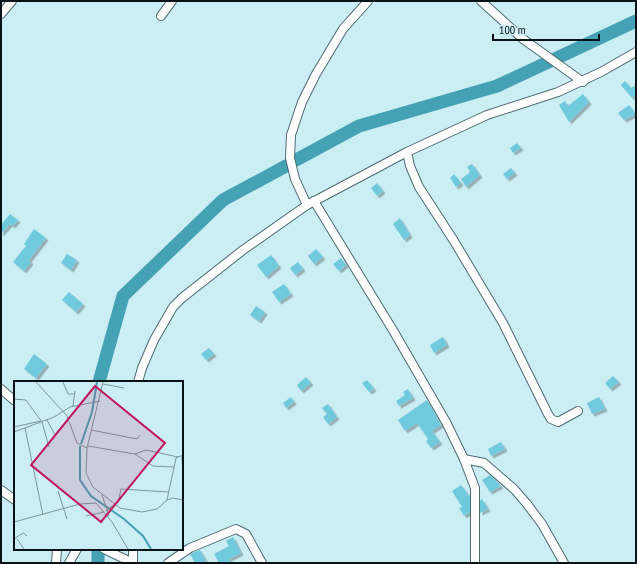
<svg xmlns="http://www.w3.org/2000/svg" width="637" height="564" font-family="'PT Sans Narrow',sans-serif">
<defs>
<filter id="shadow"><feDropShadow dx="2.5" dy="2.5" stdDeviation="0" flood-color="#0004"/></filter>
</defs>
<rect width="100%" height="100%" fill="#cbedf4"/>
<g fill="none" stroke-linecap="round" stroke-linejoin="round">
<g stroke="#44a2b4" stroke-width="13">
<polyline points="296,160 359,126 497,86 636,21"/>
<polyline points="99,382 123,296 223,200 286,166"/>
<polyline points="98,549 98,563"/>
</g>
</g>
<g fill="#6ecadc" filter="url(#shadow)">
<polygon points="625,81 631,88 636,85 636,95 632,98 621,85"/>
<polygon points="583,94 589,102 569,122 559,105 565,101 568,106"/>
<polygon points="629,105 636,114 624,120 618,113"/>
<polygon points="517,143 521,148 513,153 510,148"/>
<polygon points="472,164 480,175 466,187 461,179 468,174 470,171 467,167"/>
<polygon points="511,168 515,173 507,179 503,174"/>
<polygon points="454,174 461,183 456,187 450,178"/>
<polygon points="377,183 383,191 377,196 371,188"/>
<polygon points="10,214 18,220 13,226 10,224 1,234 1,225"/>
<polygon points="400,218 410,235 404,240 393,224"/>
<polygon points="34,229 46,238 29,260 31,262 24,271 13,262 26,246 24,244"/>
<polygon points="316,249 323,257 314,264 308,256"/>
<polygon points="67,254 77,260 71,270 61,263"/>
<polygon points="271,255 279,266 266,277 257,265"/>
<polygon points="341,258 346,265 339,271 333,264"/>
<polygon points="298,262 303,269 295,275 290,268"/>
<polygon points="284,284 291,294 279,302 272,292"/>
<polygon points="69,292 83,304 76,312 62,300"/>
<polygon points="256,306 265,312 259,321 250,315"/>
<polygon points="443,337 447,345 434,353 430,345"/>
<polygon points="209,348 214,354 206,360 201,354"/>
<polygon points="34,354 47,364 36,378 24,369"/>
<polygon points="613,376 619,382 610,389 605,383"/>
<polygon points="306,377 311,383 301,391 297,385"/>
<polygon points="367,380 374,389 369,392 362,383"/>
<polygon points="408,389 413,398 399,406 396,401 405,395 403,392"/>
<polygon points="291,397 294,402 286,408 283,403"/>
<polygon points="599,397 605,409 592,414 587,403"/>
<polygon points="427,400 441,425 432,431 440,442 431,448 426,441 428,439 417,423 405,431 398,420"/>
<polygon points="328,404 337,417 328,424 323,417 327,414 322,408"/>
<polygon points="501,442 505,449 491,456 488,449"/>
<polygon points="490,475 501,486 490,492 482,480"/>
<polygon points="461,485 470,497 470,512 464,516 459,508 462,507 452,491"/>
<polygon points="482,499 488,509 480,513 480,500"/>
<polygon points="233,537 241,553 229,559 231,563 219,563 214,554 229,546 226,541"/>
<polygon points="200,550 206,561 195,563 190,554"/>
</g>
<g fill="none" stroke-linecap="round" stroke-linejoin="round">
<g stroke="#4c6a70" stroke-width="10">
<g id="minor">
<polyline points="481,1 523,39 583,82"/>
<polyline points="1,14 12,1"/>
<polyline points="161,16 172,1"/>
<polyline points="407,152 410,166 419,187 454,241 503,323 548,414 551,419 558,422 578,411"/>
<polyline points="314,201 394,332 446,422 464,459 475,488 475,563"/>
<polyline points="307,205 295,179 290,158 291,135 302,102 316,74 343,29 368,1"/>
<polyline points="138,382 142,368 154,340 173,307 182,298 243,250 307,205 407,152 487,115 558,92 601,72 636,52"/>
<polyline points="1,389 15,401"/>
<polyline points="464,459 484,463 514,489 527,504 542,524 564,563"/>
<polyline points="1,490 15,500"/>
<polyline points="104,549 133,563"/>
<polyline points="56,563 57,549"/>
<polyline points="69,563 77,549"/>
<polyline points="133,563 133,549"/>
<polyline points="168,563 190,548 236,529 246,534 262,563"/>
</g>
</g>
<use href="#minor" stroke="#fff" stroke-width="8"/>
</g>
<g transform="translate(14 381)">
<rect width="169" height="169" fill="#cbedf4"/>
<path fill="none" stroke="#44a2b4" stroke-width="2" d="M 67,63 L 78,31 L 83,1M 66,65 L 66,99 L 77,115 L 110,138 L 129,155 L 137,168"/>
<path fill="none" stroke="#7d969b" stroke-width="1" d="M 22,1 L 53,35 L 63,62 L 73,67M 49,1 L 54,13 L 60,13M 89,1 L 73,67 L 72,92 L 79,106 L 106,127 L 128,131 L 143,128 L 153,119 L 162,77 L 169,74M 89,3 L 110,7M 0,18 L 12,19 L 14,22 L 28,41 L 35,66M 59,25 L 61,10M 33,39 L 41,54M 0,46 L 27,40M 11,47 L 29,134M 77,49 L 123,58 L 126,54M 0,51 L 40,36 L 56,26 L 86,20M 74,65 L 121,73 L 139,85 L 160,86M 121,73 L 132,69 L 164,76M 168,75 L 169,99M 44,110 L 53,138M 88,114 L 95,135M 153,119 L 159,117 L 169,119M 104,122 L 107,108 L 154,111M 92,130 L 108,117M 72,135 L 90,131M 0,141 L 66,123 L 82,122 L 98,141 L 114,168M 0,158 L 9,152 L 13,155M 3,158 L 10,168"/>
<path fill="#c2185b" fill-opacity="0.15" stroke="#c2185b" stroke-width="2" d="M 81,5 L 151,62 L 87,141 L 17,84 Z"/>
<rect width="169" height="169" fill="none" stroke="#071316" stroke-width="2"/>
</g>
<rect width="637" height="564" fill="none" stroke="#071316" stroke-width="4"/>
<path d="M493 34v6h106v-6" fill="none" stroke="#071316" stroke-width="2"/>
<text x="499" y="34" font-size="12" fill="#071316" stroke="#cbedf4" stroke-width="3" paint-order="stroke">100 m</text>
</svg>
